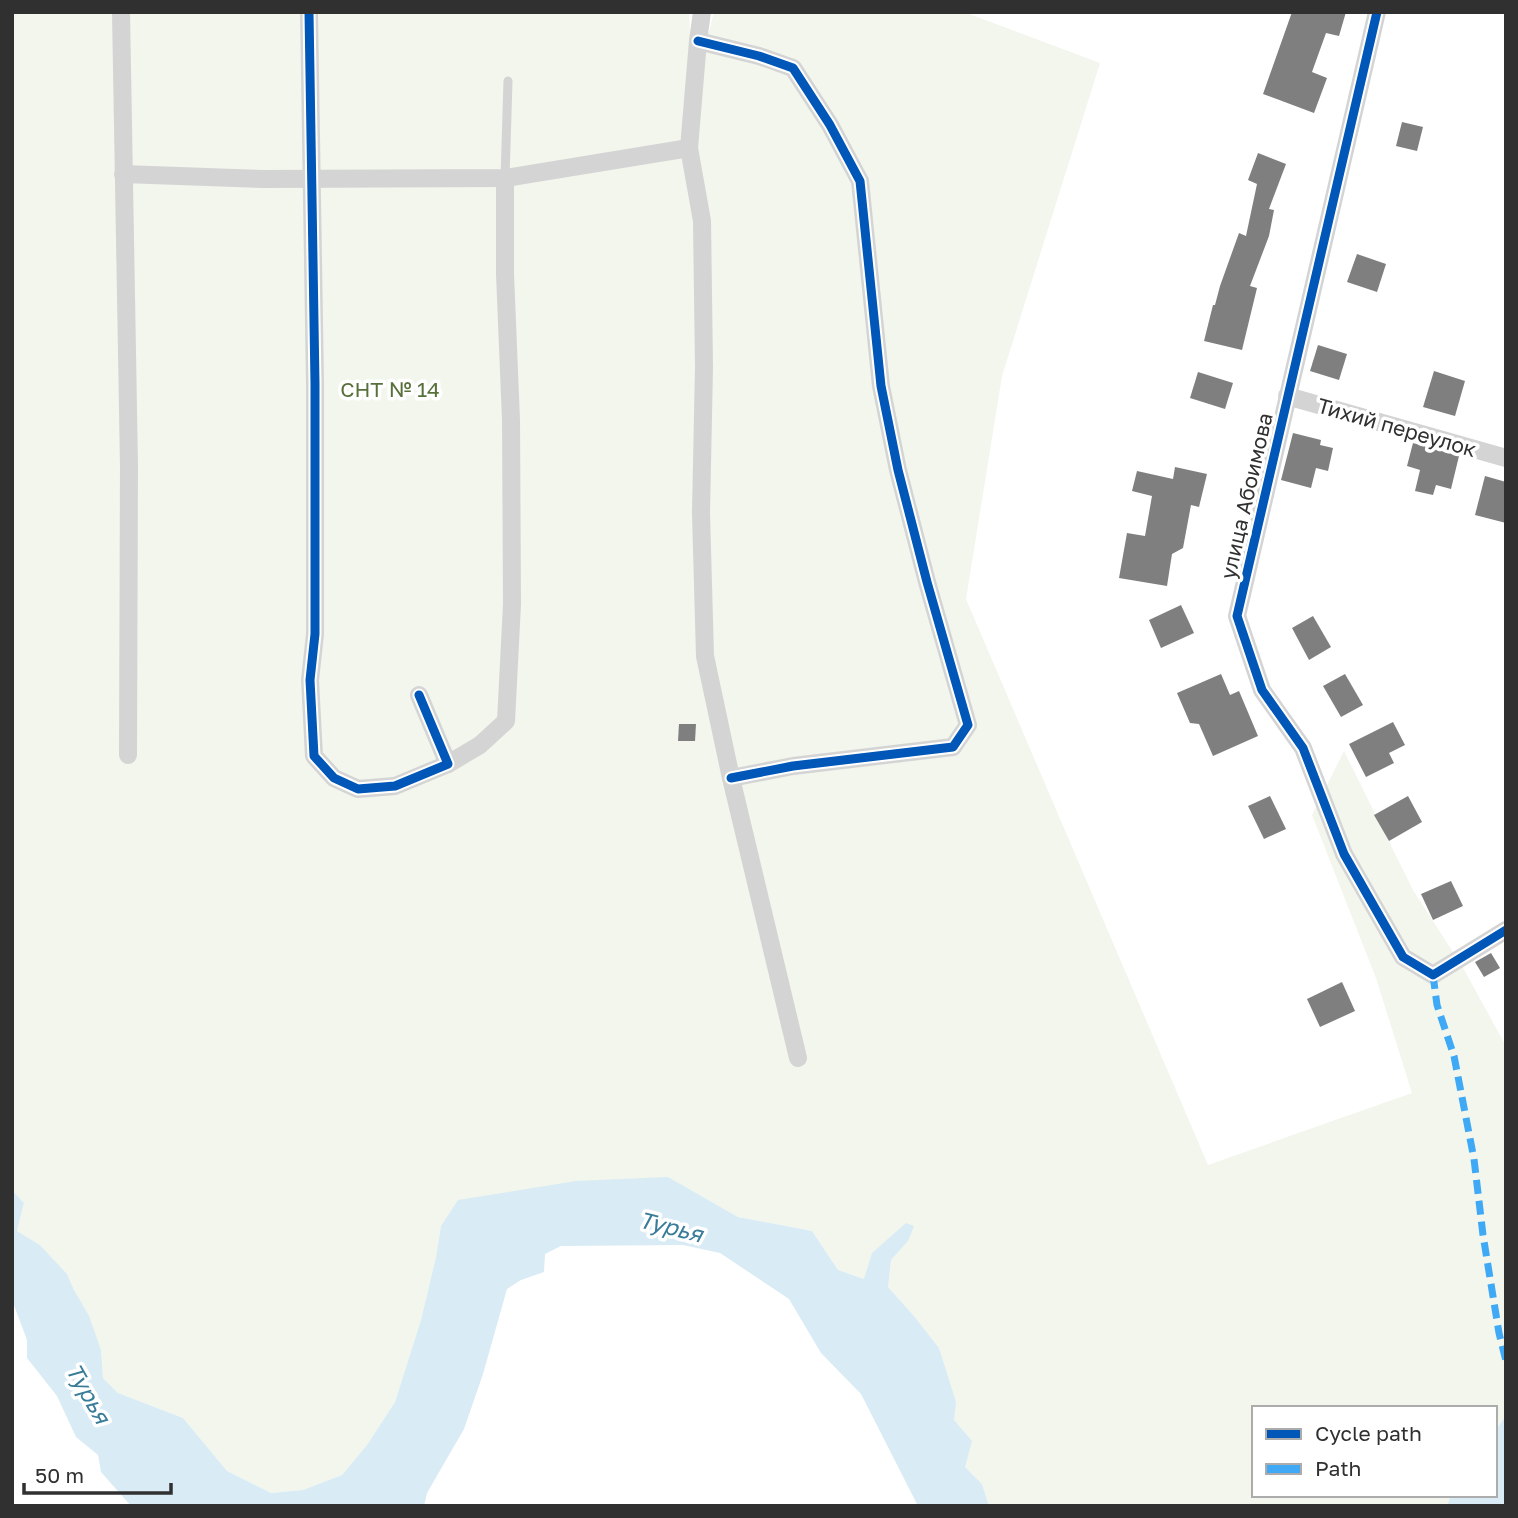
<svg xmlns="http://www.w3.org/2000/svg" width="1518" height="1518" font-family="'Golos Text',sans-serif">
<rect width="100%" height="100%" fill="#fff"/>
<polygon fill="#f2f6ed" points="12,12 689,12 690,34 709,32 714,12 964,12 1100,63 1002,376 966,599 1208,1165 1412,1093 1376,978 1312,815 1344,751 1413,890 1462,966 1506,1046 1506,1416 1495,1431 1495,1408 1254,1408 1254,1495 1451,1495 1447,1506 989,1506 982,1484 965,1467 971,1441 954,1420 955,1402 939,1348 914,1316 888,1287 891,1260 908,1241 864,1279 838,1270 812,1231 738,1217 668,1177 441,1226 436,1257 421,1320 395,1402 367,1445 342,1475 303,1490 271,1493 227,1471 183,1418 118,1393 103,1378 101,1350 67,1274 40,1245 17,1231 24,1203 12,1190"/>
<g fill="#d9ebf4">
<polygon points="668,1177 738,1217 812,1231 838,1270 864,1279 872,1253 906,1223 914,1226 908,1241 891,1260 888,1287 914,1316 939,1348 956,1402 954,1420 972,1441 965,1467 982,1484 989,1506 918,1506 861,1394 821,1353 789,1299 720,1253 683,1245 561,1246 545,1254 544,1272 521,1280 507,1289 483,1374 464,1429 427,1493 424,1506 131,1506 101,1472 98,1455 76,1437 57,1396 27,1358 27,1340 12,1300 12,1190 24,1203 17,1231 40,1245 67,1274 74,1290 89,1316 101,1350 103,1378 118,1393 183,1418 227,1471 271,1493 303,1490 342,1475 367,1445 395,1402 421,1320 436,1257 441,1226 458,1200 576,1181"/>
<polygon points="1506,1416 1506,1506 1447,1506 1451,1495 1495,1495 1495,1431"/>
</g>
<g fill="#7f7f7f">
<polygon points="1292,12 1346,12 1339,36 1326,33 1312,72 1327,78 1314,113 1263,94"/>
<polygon points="1402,122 1423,127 1417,151 1396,146"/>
<polygon points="1258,153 1286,164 1269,209 1274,210 1269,236 1250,286 1257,288 1242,350 1204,341 1213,305 1215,305 1220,286 1239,233 1246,236 1257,184 1248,180"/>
<polygon points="1357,254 1386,264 1377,292 1347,282"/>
<polygon points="1318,345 1347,354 1339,380 1310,371"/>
<polygon points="1434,371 1465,381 1455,416 1423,407"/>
<polygon points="1198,372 1233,383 1225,409 1190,398"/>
<polygon points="1293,433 1321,440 1320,445 1333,448 1328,471 1316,468 1311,488 1281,480"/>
<polygon points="1413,443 1459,456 1451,489 1436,485 1433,495 1415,491 1420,470 1407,466"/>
<polygon points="1175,467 1207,474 1199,507 1191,505 1183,548 1172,554 1167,586 1119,578 1127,533 1145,536 1152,496 1132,491 1137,471 1173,479"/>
<polygon points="1485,476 1506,482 1506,523 1475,515"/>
<polygon points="1181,605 1194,633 1161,648 1149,620"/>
<polygon points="1313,616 1331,647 1309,660 1292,628"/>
<polygon points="1221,674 1230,695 1239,691 1258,736 1213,756 1199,724 1190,723 1177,693"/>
<polygon points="1345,674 1363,705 1341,717 1323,686"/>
<polygon points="1393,722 1405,745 1389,753 1394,763 1366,777 1349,744"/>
<polygon points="679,724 696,724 695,741 678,741"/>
<polygon points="1270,796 1286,829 1264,839 1248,806"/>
<polygon points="1408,796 1422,822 1389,841 1374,815"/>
<polygon points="1451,881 1463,906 1433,920 1421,894"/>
<polygon points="1491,953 1500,968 1484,977 1475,962"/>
<polygon points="1342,982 1355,1011 1320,1027 1307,999"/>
</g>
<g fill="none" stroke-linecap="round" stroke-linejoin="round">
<polyline stroke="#d4d4d4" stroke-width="9" points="505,178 508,81"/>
<g stroke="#d4d4d4" stroke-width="18">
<polyline points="121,12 129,466 128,755"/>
<polyline points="309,12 315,384 315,634 310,680 314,756 334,778 358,789 395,786 448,764 419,695"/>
<polyline points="1377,12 1237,616 1262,690 1303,748 1344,854 1403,957 1433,975 1506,930"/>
<polyline points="698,41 759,56 793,68 830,125 860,181 881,386 898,470 927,582 968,725 953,747 793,766 731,778"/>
<polyline points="689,148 702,221 704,367 701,513 705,656 731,778 798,1058"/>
<polyline points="123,174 263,179 505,178 689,148 698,41 702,12"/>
<polyline points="1287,396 1506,458"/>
<polyline points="448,764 480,745 506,721 512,604 511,420 505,274 505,178"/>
</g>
<polyline stroke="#3fa9f5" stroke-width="7" stroke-dasharray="14 7" stroke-linecap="butt" points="1433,975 1437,1005 1454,1056 1474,1159 1483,1235 1499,1333 1506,1361"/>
<g stroke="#fff" stroke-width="13">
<g id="cycleway">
<polyline points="309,12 315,384 315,634 310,680 314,756 334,778 358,789 395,786 448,764 419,695"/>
<polyline points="1377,12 1237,616 1262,690 1303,748 1344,854 1403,957 1433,975 1506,930"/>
<polyline points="698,41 759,56 793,68 830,125 860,181 881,386 898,470 927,582 968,725 953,747 793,766 731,778"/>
</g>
</g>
<use href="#cycleway" stroke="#0057b8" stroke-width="9"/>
</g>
<g text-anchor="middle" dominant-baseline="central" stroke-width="7" stroke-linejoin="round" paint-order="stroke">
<g font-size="21" fill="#58703a" stroke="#fff">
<text x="390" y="389">СНТ № 14</text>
</g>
<g font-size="21" fill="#303030" stroke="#fff">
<text transform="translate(1397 427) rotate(16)">Тихий переулок</text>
<text transform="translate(1246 496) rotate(-77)">улица Абоимова</text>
</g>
<g font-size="23" font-style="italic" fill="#387c99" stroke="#fff">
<text transform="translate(671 1226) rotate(14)">Турья</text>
<text transform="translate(89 1393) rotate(60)">Турья</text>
</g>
</g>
<rect width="1518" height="1518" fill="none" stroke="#303030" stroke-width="28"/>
<rect x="1252" y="1406" width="245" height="91" fill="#ffffff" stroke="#acacac" stroke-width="2"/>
<rect x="1266" y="1429" width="35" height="10" fill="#0057b8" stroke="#acacac" stroke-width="2"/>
<text x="1315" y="1441" font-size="21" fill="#303030">Cycle path</text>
<rect x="1266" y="1464" width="35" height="10" fill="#3fa9f5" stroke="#acacac" stroke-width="2"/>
<text x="1315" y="1476" font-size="21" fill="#303030">Path</text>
<path d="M24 1483v10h147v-10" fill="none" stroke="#303030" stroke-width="3.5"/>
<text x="35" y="1483" font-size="21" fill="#303030" stroke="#ffffff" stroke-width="5" paint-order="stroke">50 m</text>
</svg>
